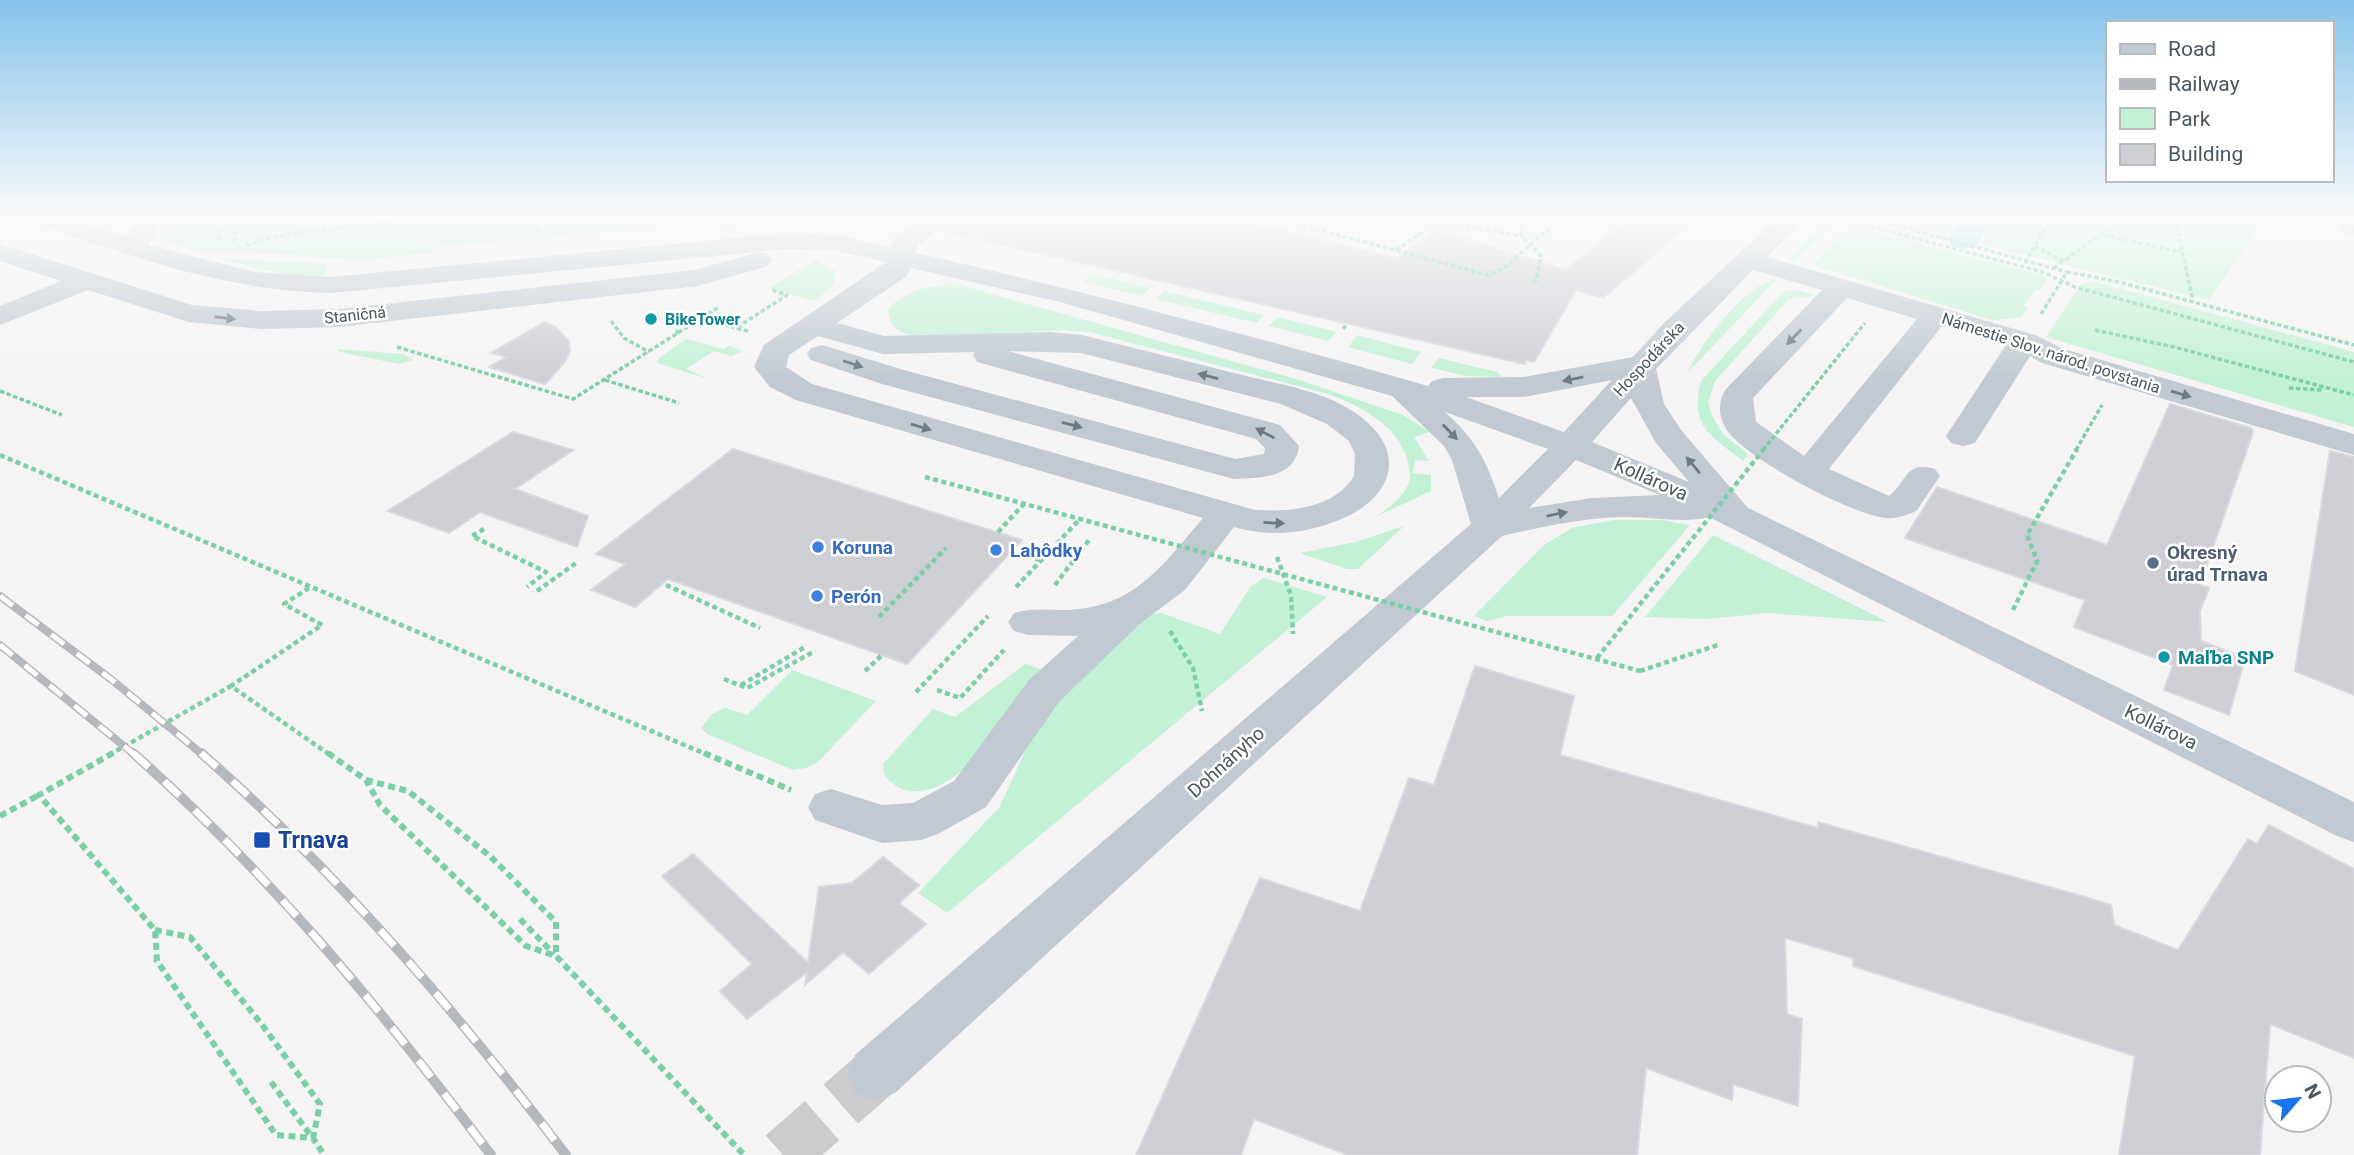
<svg xmlns="http://www.w3.org/2000/svg" width="2354" height="1155" font-family="Roboto,sans-serif">
<rect width="100%" height="100%" fill="#f5f3f3"/>
<g fill="#c3f1d5">
<path d="M 165,218 L 763,218 C 742,233 724,229 700,224 L 434,247 L 431,253 L 360,260 L 264,253 L 198,252 L 170,242 L 162,224 Z"/>
<polygon points="1892,218 1956,218 1945,235"/>
<polygon points="1991,218 2266,218 2209,300 1984,245 1984,230"/>
<polygon points="1830,220 1836,222 1793,263 1788,258 1820,225"/>
<polygon points="1850,226 2039,274 2046,277 2047,281 2041,290 2036,289 2023,306 2028,308 2021,317 1993,320 1815,266 1814,263"/>
<path d="M 222,259 L 328,264 L 325,276 C 288,276 257,269 222,259 Z"/>
<path d="M 816,260 L 835,271 C 836,288 826,292 813,301 L 769,288 Z"/>
<polygon points="1092,274 1150,288 1142,296 1084,282"/>
<path d="M 1776,280 L 1688,372 C 1700,345 1746,282 1776,280 Z"/>
<polygon points="2088,282 2100,283 2354,352 2354,427 2046,337 2080,285"/>
<path d="M 953,283 L 1296,379 L 1403,415 L 1430,432 L 1414,437 L 1429,461 L 1415,460 L 1413,473 L 1431,475 L 1431,491 L 1377,516 C 1389,507 1401,499 1408,485 C 1412,477 1409,467 1407,458 C 1395,423 1361,407 1329,394 L 1089,332 L 1062,330 L 930,337 C 909,336 889,334 888,309 C 907,290 927,286 953,283 Z"/>
<path d="M 1797,290 L 1815,295 L 1788,300 L 1715,381 L 1708,402 L 1712,416 L 1723,434 L 1748,454 L 1743,461 C 1710,435 1689,426 1701,381 L 1783,292 Z"/>
<polygon points="1164,291 1264,315 1257,323 1156,299"/>
<polygon points="1277,317 1337,332 1328,341 1269,326"/>
<polygon points="1357,335 1421,352 1412,364 1348,347"/>
<polygon points="686,339 724,349 729,346 743,351 731,356 714,351 686,369 709,379 657,363 659,358"/>
<polygon points="337,349 404,354 413,360 399,364 340,352"/>
<polygon points="1439,358 1497,372 1502,377 1467,376 1431,368"/>
<polygon points="1613,520 1662,520 1690,525 1612,616 1507,616 1487,621 1474,616 1544,545 1572,528"/>
<polygon points="1404,526 1358,569 1347,569 1300,553 1356,542"/>
<polygon points="1713,535 1888,622 1768,613 1707,619 1645,617"/>
<polygon points="1264,578 1327,597 947,913 918,893 999,808 1034,732 1061,693 1147,615 1161,613 1220,634 1251,586"/>
<path d="M 1025,664 L 1047,671 C 1020,705 953,811 900,788 C 889,782 883,777 883,764 L 933,709 L 955,717 Z"/>
<polygon points="792,670 876,701 818,762 806,768 793,770 707,734 701,728 712,714 725,708 747,715"/>
</g>
<g fill="none" stroke-linecap="round" stroke-linejoin="round">
<polygon fill="#90daee" fill-rule="evenodd" points="1960,218 1992,218 1976,246 1964,249 1952,246 1948,239"/>
</g>
<g fill="#cdcfd5" stroke="#d7d9de" stroke-width="2">
<polygon points="954,218 1231,218 1396,258 1436,230 1566,270 1628,218 1698,218 1603,298 1576,290 1534,362 1526,360 1525,364 949,233"/>
<polygon points="544,322 556,327 569,341 570,351 565,362 545,384 489,367 506,357 491,353"/>
<polygon points="2170,404 2251,428 2253,432 2200,585 2209,588 2200,611 2201,641 2245,658 2229,715 2164,690 2173,665 2074,627 2085,600 1905,538 1937,487 2107,545"/>
<polygon points="513,432 573,450 515,489 588,516 577,547 480,512 449,533 388,511"/>
<polygon points="733,449 983,528 1022,540 907,664 668,579 635,607 591,590 625,564 596,554"/>
<polygon points="2330,451 2354,457 2354,695 2295,671"/>
<polygon points="1475,666 1574,696 1560,755 1818,828 1818,822 2085,897 2111,905 2114,925 2178,950 2248,839 2257,844 2269,825 2354,869 2354,1058 2270,1024 2260,1155 2119,1155 2135,1056 1853,966 1853,958 1785,938 1787,1014 1802,1019 1798,1106 1733,1084 1732,1100 1646,1068 1637,1155 1348,1155 1254,1119 1241,1155 1136,1155 1260,878 1360,911 1409,778 1434,785"/>
<polygon points="693,854 808,963 819,887 852,883 883,857 919,885 899,903 926,924 869,974 843,952 805,985 807,972 747,1019 720,991 752,964 662,876"/>
</g>
<g fill="none" stroke-linecap="round" stroke-linejoin="round">
<polyline stroke="#caccce" stroke-width="52" stroke-dasharray="52 25" stroke-linecap="butt" points="783,1155 875,1074"/>
<g stroke="#7ad0a6" stroke-width="3.5" stroke-dasharray="4.5 2.5" stroke-linecap="butt">
<polyline points="1275,218 1488,275 1505,267 1561,218"/>
<polyline points="1519,218 1522,236 1541,256 1536,280 1531,284"/>
<polyline points="1837,218 2043,272 2075,287 2354,362"/>
<polyline points="1869,218 2067,272"/>
<polyline points="2175,218 2193,301"/>
<polyline points="560,229 569,223 565,218"/>
<polyline points="541,231 536,229 536,224 548,218"/>
<polyline points="2104,235 2180,252"/>
<polyline points="218,239 220,232 234,218"/>
<polyline points="234,242 235,232 244,218"/>
<polyline points="246,245 283,235 422,218"/>
<polyline points="2035,246 2063,261"/>
<polyline points="1396,250 1430,227 1446,223 1522,236"/>
<polyline points="2025,263 2051,218"/>
<polyline points="2054,268 2124,218"/>
<polyline points="2041,314 2067,272 2115,281 2354,345"/>
<polyline points="703,319 736,328"/>
<polyline points="611,321 624,338 649,352"/>
<polyline points="1343,329 1347,324"/>
<polyline points="2095,330 2174,347 2354,395"/>
<polyline points="748,331 736,328 787,295 771,290"/>
<polyline points="677,334 679,311"/>
<polyline points="397,347 573,399 719,307"/>
<polyline points="605,380 679,403"/>
<polyline points="2289,388 2322,390"/>
<polyline points="0,391 62,415"/>
<polyline points="2076,450 2102,405"/>
</g>
<g stroke="#7ad0a6" stroke-width="4.5" stroke-dasharray="5 3.5" stroke-linecap="butt">
<polyline points="0,455 708,755"/>
<polyline points="925,477 988,494"/>
<polyline points="484,529 472,536 546,572 527,587"/>
<polyline points="998,532 1024,504"/>
<polyline points="1011,551 1040,560"/>
<polyline points="1277,557 1291,595 1293,634"/>
<polyline points="666,585 760,628"/>
<polyline points="1055,585 1089,540"/>
<polyline points="1016,587 1079,520"/>
<polyline points="309,588 284,604 322,625 231,686 330,755"/>
<polyline points="537,591 576,563"/>
<polyline points="2013,610 2037,561 2027,535 2077,449"/>
<polyline points="879,617 946,548"/>
<polyline points="1170,631 1193,668 1202,711"/>
<polyline points="865,671 881,656"/>
<polyline points="1640,671 1718,645"/>
<polyline points="724,679 747,688 815,651"/>
<polyline points="741,685 805,647"/>
<polyline points="937,690 960,698 1004,650"/>
<polyline points="916,692 988,616"/>
<polyline points="109,755 231,686"/>
</g>
<g stroke="#7ad0a6" stroke-width="6" stroke-dasharray="7 4.5" stroke-linecap="butt">
<polyline points="113,753 39,795 155,930 157,961 276,1135 313,1138 324,1155"/>
<polyline points="328,753 366,780 380,805 526,946 556,956 744,1155"/>
<polyline points="704,753 791,790"/>
<polyline points="366,780 408,791 491,857 556,922 556,956"/>
<polyline points="0,816 39,795"/>
<polyline points="520,919 554,954"/>
<polyline points="155,930 190,937 260,1022 320,1104 313,1138"/>
<polyline points="271,1082 312,1137"/>
</g>
<g fill="#c1cad2" fill-rule="evenodd">
<path d="M 31,218 L 70,218 L 126,237 L 138,218 L 164,218 L 148,245 L 255,272 L 331,277 L 788,233 L 836,235 L 890,247 C 901,221 926,218 951,218 L 917,246 L 916,253 C 1088,292 1258,337 1428,386 L 1432,381 L 1443,378 L 1524,377 L 1633,357 L 1663,324 L 1777,218 L 1805,218 L 1767,257 L 2035,335 L 2064,349 L 2354,434 L 2354,455 L 2042,363 L 2030,356 L 1975,443 L 1963,446 L 1951,443 L 1946,436 L 2006,345 L 1942,326 L 1829,469 L 1889,496 C 1909,480 1904,461 1935,469 L 1940,476 L 1917,510 C 1909,515 1896,519 1886,518 C 1852,515 1752,461 1730,434 C 1719,421 1716,404 1726,389 L 1822,290 L 1753,270 L 1656,369 L 1664,404 L 1681,430 L 1748,508 L 2354,802 L 2354,842 L 2337,836 L 1709,517 C 1685,524 1648,516 1622,517 C 1581,518 1541,527 1502,536 L 895,1093 L 875,1100 L 855,1093 L 847,1074 L 855,1055 L 1471,524 L 1452,460 L 1444,446 L 1392,396 L 1060,302 L 911,268 L 907,276 L 837,323 L 884,336 L 1050,332 L 1082,335 C 1135,348 1189,362 1242,375 C 1282,385 1327,391 1361,417 C 1413,457 1386,504 1334,522 C 1302,534 1267,537 1234,527 L 1185,590 L 1142,622 L 1059,702 L 986,807 L 938,834 L 921,840 L 882,843 L 815,820 L 808,807 L 815,794 L 831,789 L 882,805 L 913,803 L 954,781 L 1029,680 L 1078,636 L 1028,635 L 1014,631 L 1008,622 L 1014,613 C 1036,606 1057,612 1079,609 C 1138,603 1167,560 1203,518 L 796,400 L 770,387 L 754,367 L 764,345 L 886,262 L 836,251 L 788,249 L 331,293 C 226,291 133,257 35,223 ZM 1847,298 L 1917,319 L 1804,456 L 1756,422 L 1753,398 ZM 818,336 L 883,354 L 975,352 L 973,355 L 977,362 L 1256,439 L 1265,448 L 1264,454 L 1235,459 L 904,370 L 822,345 L 811,348 L 807,354 L 811,360 L 882,384 L 1234,479 C 1261,478 1295,478 1299,446 L 1280,425 L 1008,351 L 1081,353 L 1281,404 L 1327,424 L 1349,441 L 1355,454 L 1354,476 C 1334,509 1289,512 1255,510 L 812,384 L 786,367 L 789,355 ZM 1612,380 L 1564,432 L 1466,397 L 1524,397 ZM 1631,398 L 1656,443 L 1689,482 L 1592,442 ZM 1445,412 L 1548,449 L 1499,498 C 1485,458 1476,440 1445,412 ZM 1576,460 L 1660,495 L 1592,498 L 1529,508 Z"/>
<polygon points="2330,218 2354,218 2354,235 2345,233"/>
<polygon points="0,244 192,305 261,311 339,309 695,270 758,252 768,254 772,260 768,266 698,286 339,327 261,329 189,322 88,290 0,325 0,306 61,281 0,261"/>
</g>
<g stroke="#b5b8bd" stroke-width="8">
<g id="rail-far1">
<polyline points="0,596 112,680 203,755"/>
<polyline points="0,645 135,755"/>
</g>
</g>
<g stroke="#b5b8bd" stroke-width="10">
<g id="rail">
<path d="M 133,753 C 269,873 382,1010 491,1155"/>
<path d="M 201,753 C 338,873 456,1011 566,1155"/>
</g>
</g>
<use href="#rail-far1" stroke="#fff" stroke-width="5" stroke-dasharray="16" stroke-linecap="butt"/>
<use href="#rail" stroke="#fff" stroke-width="7" stroke-dasharray="21" stroke-linecap="butt"/>
<polyline stroke="#7ad0a6" stroke-width="3.5" stroke-dasharray="4.5 2.5" stroke-linecap="butt" points="1763,450 1865,323"/>
<g stroke="#7ad0a6" stroke-width="4.5" stroke-dasharray="5 3.5" stroke-linecap="butt">
<polyline points="988,494 1640,671"/>
<polyline points="1597,658 1764,449"/>
</g>
</g>
<defs><path id="oneway-solid" d="M-6-.8H1V-3.2L6.5 0L1 3.2V.8H-6Z" transform="scale(1.75)"/></defs>
<g fill="#6e7983">
<use href="#oneway-solid" transform="translate(225 318) rotate(6)"/>
<use href="#oneway-solid" transform="translate(1794 337) rotate(134)"/>
<use href="#oneway-solid" transform="translate(853 364) rotate(18)"/>
<use href="#oneway-solid" transform="translate(1208 376) rotate(-166)"/>
<use href="#oneway-solid" transform="translate(1573 379) rotate(168)"/>
<use href="#oneway-solid" transform="translate(2181 394) rotate(16)"/>
<use href="#oneway-solid" transform="translate(1072 425) rotate(15)"/>
<use href="#oneway-solid" transform="translate(921 427) rotate(16)"/>
<use href="#oneway-solid" transform="translate(1450 432) rotate(46)"/>
<use href="#oneway-solid" transform="translate(1265 433) rotate(-152)"/>
<use href="#oneway-solid" transform="translate(1693 465) rotate(-130)"/>
<use href="#oneway-solid" transform="translate(1557 514) rotate(-11)"/>
<use href="#oneway-solid" transform="translate(1274 523) rotate(3)"/>
</g>
<linearGradient id="sky" x2="0" y2="1"><stop stop-color="#85c3ea"/><stop offset="0.57" stop-color="#fafafa"/><stop offset="1" stop-color="#fafafa" stop-opacity="0"/></linearGradient>
<rect width="2354" height="380" fill="url(#sky)"/>
<g fill="#0f9aa8" stroke="#fff" stroke-width="2.5">
<circle cx="651" cy="319" r="7"/>
<circle cx="2164" cy="657" r="7"/>
</g>
<g fill="#3f7fe0" stroke="#fff" stroke-width="2.5">
<circle cx="818" cy="547" r="7"/>
<circle cx="996" cy="550" r="7"/>
<circle cx="817" cy="596" r="7"/>
</g>
<circle fill="#5c6f8a" stroke="#fff" stroke-width="2.5" cx="2153" cy="563" r="7"/>
<rect fill="#1a4fb4" stroke="#fff" stroke-width="2.5" x="253" y="831" width="18" height="18" rx="3.5"/>
<g text-anchor="middle" dominant-baseline="central" stroke-width="5" stroke-linejoin="round" paint-order="stroke">
<g font-size="16" fill="#4a5661" stroke="#fff">
<text transform="translate(355 315) rotate(-6)">Staničná</text>
<text transform="translate(2051 353) rotate(18)">Námestie Slov. národ. povstania</text>
<text transform="translate(1649 359) rotate(-47)">Hospodárska</text>
</g>
<g font-size="16" font-weight="bold" fill="#0d838f" stroke="#fff" text-anchor="start">
<text x="665" y="319">BikeTower</text>
</g>
<g font-size="19" fill="#4a5661" stroke="#fff">
<text transform="translate(1651 479) rotate(24)">Kollárova</text>
<text transform="translate(2161 727) rotate(26)">Kollárova</text>
<text transform="translate(1226 762) rotate(-42)">Dohnányho</text>
</g>
<g font-size="19" font-weight="bold" fill="#366cbe" stroke="#fff" text-anchor="start">
<text x="832" y="547">Koruna</text>
<text x="1010" y="550">Lahôdky</text>
<text x="831" y="596">Perón</text>
</g>
<g font-size="19" font-weight="bold" fill="#4e5e75" stroke="#fff" text-anchor="start">
<text x="2167" y="552">Okresný<tspan x="2167" dy="22">úrad Trnava</tspan></text>
</g>
<g font-size="19" font-weight="bold" fill="#0d838f" stroke="#fff" text-anchor="start">
<text x="2178" y="657">Maľba SNP</text>
</g>
<g font-size="23" font-weight="bold" fill="#164399" stroke="#fff" text-anchor="start">
<text x="278" y="840">Trnava</text>
</g>
</g>
<rect x="2106" y="21" width="228" height="161" fill="#ffffff" stroke="#b7bbc0" stroke-width="2"/>
<rect x="2120" y="44" width="35" height="10" fill="#c1cad2" stroke="#b7bbc0" stroke-width="2"/>
<text x="2168" y="56" font-size="21" fill="#4a5661">Road</text>
<rect x="2120" y="79" width="35" height="10" fill="#b5b8bd" stroke="#b7bbc0" stroke-width="2"/>
<text x="2168" y="91" font-size="21" fill="#4a5661">Railway</text>
<rect x="2120" y="108" width="35" height="21" fill="#c3f1d5" stroke="#b7bbc0" stroke-width="2"/>
<text x="2168" y="126" font-size="21" fill="#4a5661">Park</text>
<rect x="2120" y="144" width="35" height="21" fill="#cdcfd5" stroke="#b7bbc0" stroke-width="2"/>
<text x="2168" y="161" font-size="21" fill="#4a5661">Building</text>
<g transform="translate(2298 1099) rotate(62)"><circle r="33" fill="#ffffff" stroke="#b7bbc0" stroke-width="2"/>
<path d="M0-5L12 26L0 18L-12 26Z" fill="#1a73e8"/>
<text y="-10" font-size="19" font-weight="bold" text-anchor="middle" fill="#4a5661">N</text>
</g>
</svg>
